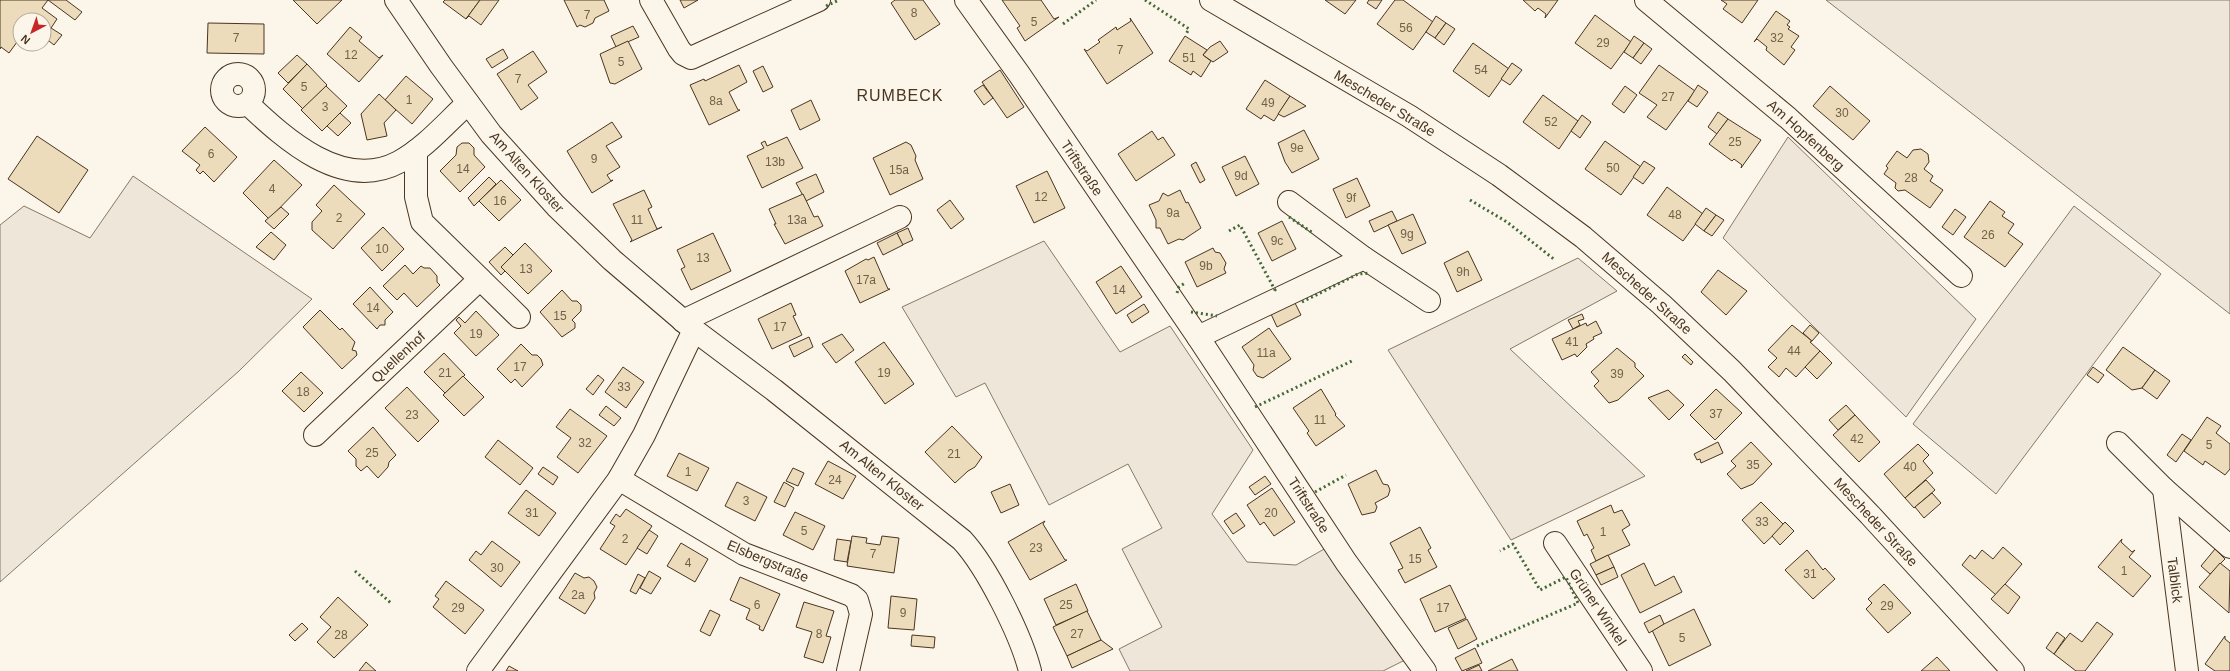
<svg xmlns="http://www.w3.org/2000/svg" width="2230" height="671" font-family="Helvetica,sans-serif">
<rect width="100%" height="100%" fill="#fbf6e9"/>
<g fill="#ede6d9" stroke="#887966">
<polygon points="1826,0 2230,0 2230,314"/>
<polygon points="1788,137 1976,319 1906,417 1723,238"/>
<polygon points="133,176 312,299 239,371 0,582 0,225 24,206 90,238"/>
<polygon points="2074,206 2161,274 1996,494 1913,424"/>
<polygon points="1044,241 1120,352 1170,326 1253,450 1212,514 1247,562 1296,565 1326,548 1405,660 1383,671 1130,671 1119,649 1162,627 1122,549 1162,528 1128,464 1049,505 985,383 956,397 902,307"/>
<polygon points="1578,258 1617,291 1510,349 1645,476 1511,540 1388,350"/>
</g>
<g fill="#ecdcbc" stroke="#4a3520">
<polygon points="0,0 66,0 82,12 75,20 48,0 42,8 57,19 51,28 62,35 54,45 44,37 44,20 20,20 20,38 9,53 1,47 0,49"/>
<polygon points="293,0 342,0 317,24"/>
<polygon points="445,0 480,0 466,19 443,2"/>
<polygon points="480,0 499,0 481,25 469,16 466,19"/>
<polygon points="564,0 604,0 609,11 595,18 593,23 585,27 580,25 577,27"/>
<polygon points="680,0 698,0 684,8"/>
<polygon points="895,0 923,0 940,24 915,40 891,3"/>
<polygon points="1002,0 1041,0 1054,19 1059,17 1025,41 1017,28 1020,26"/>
<polygon points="1325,0 1356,0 1345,14"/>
<polygon points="1369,0 1382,0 1376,9 1367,3"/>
<polygon points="1395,0 1403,0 1433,22 1413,50 1377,24"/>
<polygon points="1523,0 1558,0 1545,18 1546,14 1538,8 1535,11"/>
<polygon points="1721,0 1758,0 1742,23 1723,9 1727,4"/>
<polygon points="1776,11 1790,21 1787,25 1790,27 1788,29 1799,36 1791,47 1795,50 1784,65 1766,50 1767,47 1757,39 1754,42"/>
<polygon points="1595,15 1631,42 1611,69 1575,43"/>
<polygon points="1436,16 1446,23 1435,38 1426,32"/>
<polygon points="1130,18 1153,53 1107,84 1084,49 1087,51 1100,42 1098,40 1116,27 1117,30 1131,21"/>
<polygon points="208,23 264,24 264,54 207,53"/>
<polygon points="1446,23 1455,29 1444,45 1435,38"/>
<polygon points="633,26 639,37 616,47 611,36"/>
<polygon points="350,27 362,37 359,41 379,58 383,55 359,82 327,54"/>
<polygon points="1185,36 1207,50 1203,55 1211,61 1201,77 1193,71 1191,75 1169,61"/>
<polygon points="1634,36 1644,43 1633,58 1624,52"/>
<polygon points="628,41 642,69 615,84 610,83 600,54"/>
<polygon points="1220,41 1228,52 1213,62 1203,55 1210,47"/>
<polygon points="1473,43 1509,69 1489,97 1453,71"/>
<polygon points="1644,43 1652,49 1641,64 1633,58"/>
<polygon points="503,49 508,58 492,68 486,59"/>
<polygon points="533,51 547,72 528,85 538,98 521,110 497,74"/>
<polygon points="297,55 307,64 288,83 278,73"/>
<polygon points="1512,63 1522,70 1510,85 1501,79"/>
<polygon points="307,64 327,85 303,109 283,89"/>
<polygon points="739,65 747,82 729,92 738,110 740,110 709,125 690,85 704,79 705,81"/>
<polygon points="1659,65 1695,91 1666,130 1647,117 1657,105 1639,93"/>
<polygon points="763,66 773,87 763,92 753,71"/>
<polygon points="1000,70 1024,107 1007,118 982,82"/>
<polygon points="406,76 433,99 412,124 385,100"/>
<polygon points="1265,80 1290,96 1274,121 1264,115 1261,119 1246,109"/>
<polygon points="983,85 993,98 984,105 974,91"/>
<polygon points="1698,85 1708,92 1697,107 1688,101"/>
<polygon points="326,86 347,106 322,131 301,110"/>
<polygon points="1625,86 1637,95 1624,113 1612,104"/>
<polygon points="1830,86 1870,121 1853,140 1813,106"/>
<polygon points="379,94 396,110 384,123 387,136 367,140 361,114"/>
<polygon points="1543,95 1578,121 1559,149 1523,122"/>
<polygon points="1290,96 1306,106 1284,117 1278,114"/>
<polygon points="811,100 820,120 800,130 791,110"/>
<polygon points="1718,112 1728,119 1717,134 1708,127"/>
<polygon points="340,113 351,123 338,136 327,126"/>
<polygon points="1582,115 1591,122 1580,138 1571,131"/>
<polygon points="1728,119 1761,140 1741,168 1742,165 1734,159 1732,161 1709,144"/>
<polygon points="612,122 622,137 606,146 620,167 607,175 611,181 613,180 592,193 567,151"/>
<polygon points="205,127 237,157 214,182 203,171 200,174 196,170 200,165 182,151"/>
<polygon points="1304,130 1319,159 1292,173 1285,162 1278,143"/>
<polygon points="1152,131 1158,140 1163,137 1175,155 1136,181 1118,154"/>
<polygon points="37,136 88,170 59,213 8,179"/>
<polygon points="787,137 803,168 762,188 747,156 764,148 761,143 765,141 767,146"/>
<polygon points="1605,141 1641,167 1621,195 1585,169"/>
<polygon points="906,142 911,145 916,156 915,160 923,179 890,195 873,158"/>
<polygon points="462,143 469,143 474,148 474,155 485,167 460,192 440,171 456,155 457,147"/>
<polygon points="1921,149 1928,154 1929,162 1924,169 1933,176 1930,181 1943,190 1930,208 1905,190 1898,191 1895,188 1896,183 1884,174 1888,168 1886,166 1897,151 1907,158 1913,150"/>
<polygon points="1245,156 1259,184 1236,196 1222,167"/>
<polygon points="274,160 302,185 269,219 243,193"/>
<polygon points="1644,161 1655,168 1643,184 1633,177"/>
<polygon points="1196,162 1205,180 1200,183 1191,165"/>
<polygon points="1047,171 1065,208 1034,223 1016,186"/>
<polygon points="816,174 824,192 806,201 796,183"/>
<polygon points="489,177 496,184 474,206 468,198"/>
<polygon points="1357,178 1370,206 1346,218 1333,189"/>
<polygon points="501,180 521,200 499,221 479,201"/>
<polygon points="334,185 365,214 333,249 312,230 312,222 322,211 316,205"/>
<polygon points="1667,187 1703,214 1683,241 1647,215"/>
<polygon points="644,190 652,207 648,209 657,229 662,227 630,242 632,240 613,204"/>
<polygon points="1180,190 1186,203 1188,202 1201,228 1183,240 1179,239 1168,244 1160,228 1156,228 1156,220 1149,205 1159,201 1163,193 1168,196"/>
<polygon points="803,194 814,217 818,216 823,226 785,244 774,224 776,224 769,209"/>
<polygon points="950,200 964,219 951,229 937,210"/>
<polygon points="1990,201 2005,212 2002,216 2014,224 2008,233 2023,244 2005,267 1964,237"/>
<polygon points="281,207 289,214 274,229 265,221"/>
<polygon points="1706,208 1716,215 1704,231 1695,224"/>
<polygon points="1955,209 1966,217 1953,235 1942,227"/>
<polygon points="1392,211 1397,221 1374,232 1369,221"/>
<polygon points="1413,214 1426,243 1402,254 1388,225"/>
<polygon points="1716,215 1724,220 1712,236 1704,231"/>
<polygon points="1282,221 1296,249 1272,261 1258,233"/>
<polygon points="383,227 404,249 382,271 361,248"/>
<polygon points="908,228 913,240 902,245 897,233"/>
<polygon points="271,232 286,245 274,260 256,247"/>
<polygon points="713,233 731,271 691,290 681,269 685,267 677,250"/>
<polygon points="897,233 903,245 883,255 877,243"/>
<polygon points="525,243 552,271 528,294 501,267"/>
<polygon points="505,247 513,255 501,267 505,271 501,275 489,262"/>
<polygon points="1213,248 1215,252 1220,253 1226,263 1224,269 1226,273 1197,287 1185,262"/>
<polygon points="1468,251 1482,280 1457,292 1444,263"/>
<polygon points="874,257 888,289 890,289 860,303 845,271 866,259 868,260"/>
<polygon points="405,265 413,274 421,266 424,268 430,268 437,276 437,282 440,285 417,307 404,293 397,300 383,286"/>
<polygon points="1121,266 1142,297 1116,314 1096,282"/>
<polygon points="1718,270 1747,291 1726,315 1701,292"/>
<polygon points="370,287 393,312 385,320 385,325 380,325 377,329 353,304"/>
<polygon points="562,290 572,301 577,301 581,305 581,311 572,320 575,323 575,328 562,337 540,312"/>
<polygon points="791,303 796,315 793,316 802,335 772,349 758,319"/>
<polygon points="1295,303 1301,315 1277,327 1271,314"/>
<polygon points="1144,304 1149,312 1132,323 1127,315"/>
<polygon points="320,310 340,330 342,328 355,342 352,350 356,351 357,355 342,369 303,327"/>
<polygon points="476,311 499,335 476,356 454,333 461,326 456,320 459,317 465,323"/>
<polygon points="1582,314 1584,319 1578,321 1580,325 1573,329 1568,320"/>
<polygon points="1596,321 1602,333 1593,337 1594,339 1586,344 1587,347 1577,357 1575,354 1562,360 1552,339 1586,323 1587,326"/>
<polygon points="1792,325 1812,341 1810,342 1820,351 1796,377 1786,368 1779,377 1768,367 1777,358 1768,350"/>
<polygon points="1810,325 1819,333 1812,341 1803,333"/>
<polygon points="1269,328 1291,359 1263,378 1257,376 1253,370 1254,365 1242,347"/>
<polygon points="842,334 854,350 836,363 822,344"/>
<polygon points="809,337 813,347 794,357 789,346"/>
<polygon points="884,342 914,384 885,404 855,362"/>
<polygon points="521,344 532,355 537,355 541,359 543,365 522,387 515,379 511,383 497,369"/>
<polygon points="2123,347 2155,370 2142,388 2132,390 2106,370"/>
<polygon points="1617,348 1635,363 1635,367 1644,376 1618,400 1609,403 1594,386 1599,381 1591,372"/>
<polygon points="1820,351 1832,363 1817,379 1805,367"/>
<polygon points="444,353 465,375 445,393 424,372"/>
<polygon points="1685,354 1693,362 1691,365 1682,357"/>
<polygon points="623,367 644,382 626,408 605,392"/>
<polygon points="2093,367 2104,375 2098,383 2087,375"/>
<polygon points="2155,370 2170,381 2157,399 2142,388"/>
<polygon points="301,372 323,393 304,412 282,391"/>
<polygon points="598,375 604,380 593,395 586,389"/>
<polygon points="463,376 484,397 464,416 443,395"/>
<polygon points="407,387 439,421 418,442 385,408"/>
<polygon points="1321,389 1336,414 1335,415 1345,426 1316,446 1307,433 1309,431 1293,408"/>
<polygon points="1716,389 1742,413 1715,440 1690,415"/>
<polygon points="1668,390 1684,405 1669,420 1648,398"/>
<polygon points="1846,405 1855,415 1838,430 1829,420"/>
<polygon points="606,406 621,418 614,426 599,415"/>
<polygon points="570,409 607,436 578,473 557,457 571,438 556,427"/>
<polygon points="1855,415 1880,442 1859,462 1833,435"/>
<polygon points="2207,417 2221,426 2216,433 2230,444 2230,469 2225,475 2205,461 2203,465 2184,451"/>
<polygon points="952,426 982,457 975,467 968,471 955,483 925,452"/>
<polygon points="373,427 396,455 389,462 388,467 378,478 367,466 361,471 356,466 356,459 348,451"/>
<polygon points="2182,434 2191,440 2176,462 2167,455"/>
<polygon points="498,440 533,468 520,485 485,457"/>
<polygon points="1718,442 1723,453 1701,463 1700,459 1697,460 1694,454"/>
<polygon points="1751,442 1772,464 1753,484 1741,489 1727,474 1736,466 1731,461"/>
<polygon points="1918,444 1929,455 1923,461 1933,473 1905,498 1884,474"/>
<polygon points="679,453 709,468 697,491 667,476"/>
<polygon points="828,461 856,476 843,499 815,484"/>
<polygon points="543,467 558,477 553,485 538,474"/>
<polygon points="793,468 804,473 798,486 786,481"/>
<polygon points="1376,470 1383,484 1388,485 1390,490 1388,496 1375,503 1377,507 1375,512 1362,515 1348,484"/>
<polygon points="1265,476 1271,484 1255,495 1249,487"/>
<polygon points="1926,480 1935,490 1914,508 1905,498"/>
<polygon points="737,482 767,497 755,521 725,506"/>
<polygon points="784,482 794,488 785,507 774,502"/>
<polygon points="1010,484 1019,505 1001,513 991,492"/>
<polygon points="1272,488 1295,522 1274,536 1264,522 1260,525 1247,505"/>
<polygon points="526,490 556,513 539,536 508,513"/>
<polygon points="1932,493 1941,503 1924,518 1915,507"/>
<polygon points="1761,502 1784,525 1764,544 1742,520"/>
<polygon points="1611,505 1614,513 1622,510 1630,525 1622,530 1630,545 1596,561 1591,550 1594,548 1587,534 1584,536 1577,521"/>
<polygon points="626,509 652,526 626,565 600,549 615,526 610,523 616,514 620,517"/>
<polygon points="795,512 825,526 813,550 783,535"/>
<polygon points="1236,513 1245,526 1233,534 1224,521"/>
<polygon points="1045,521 1043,524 1065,560 1067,560 1030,580 1008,542"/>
<polygon points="1785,522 1794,531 1780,545 1772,536"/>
<polygon points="1420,527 1431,548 1428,550 1437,567 1405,583 1398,570 1403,568 1390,543"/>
<polygon points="649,530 658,536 647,554 637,548"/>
<polygon points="852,536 867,538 866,543 880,545 882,536 899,538 894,573 847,566"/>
<polygon points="837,539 851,541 847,562 834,560"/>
<polygon points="2122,539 2121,542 2132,552 2135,550 2129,557 2151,576 2133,597 2098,567"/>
<polygon points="492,541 520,562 501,587 469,560 476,551 481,555"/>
<polygon points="681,543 708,559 695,582 667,566"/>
<polygon points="2003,547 2022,564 1996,595 1962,565 1970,555 1975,559 1982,550 1993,559"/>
<polygon points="2215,549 2225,559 2210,574 2201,566"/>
<polygon points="1807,550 1823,570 1825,568 1835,579 1813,599 1785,570"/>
<polygon points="1608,555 1614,567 1596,575 1590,564"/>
<polygon points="1644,563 1655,586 1674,576 1682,592 1640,613 1621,575"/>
<polygon points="2220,563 2230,571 2229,613 2199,587"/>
<polygon points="1614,567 1618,577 1601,585 1596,575"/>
<polygon points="649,571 661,578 651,594 640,588"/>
<polygon points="575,573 584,578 589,577 594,581 597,587 594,593 595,598 585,614 559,598"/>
<polygon points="638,574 645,578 636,594 630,591"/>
<polygon points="740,577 780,594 763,631 759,629 760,626 746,619 750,609 730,600"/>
<polygon points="446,581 484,610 465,634 433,607 439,599 435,596"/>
<polygon points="1076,584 1088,611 1056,625 1044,599"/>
<polygon points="1884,584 1911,613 1888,633 1866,609 1872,603 1868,599"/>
<polygon points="2005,584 2020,597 2008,614 1991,599"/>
<polygon points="1450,585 1466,618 1435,632 1420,599"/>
<polygon points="891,596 917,599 914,630 888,628"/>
<polygon points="338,597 368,625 334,658 317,642 331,627 320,617"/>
<polygon points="804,602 834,611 826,636 831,637 823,663 804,657 812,632 796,627"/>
<polygon points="1694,609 1711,645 1669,666 1652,630"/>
<polygon points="710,610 720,615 710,636 700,631"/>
<polygon points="1087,611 1101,640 1067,656 1053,627"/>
<polygon points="1660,615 1664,624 1649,633 1644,623"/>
<polygon points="1467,619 1477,639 1458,649 1448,628"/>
<polygon points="2097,622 2113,634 2085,671 2076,671 2054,654 2070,633 2082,642"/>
<polygon points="302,623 308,629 295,641 289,635"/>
<polygon points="2057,632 2065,638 2054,654 2046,648"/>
<polygon points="912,635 935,637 934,648 911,646"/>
<polygon points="2225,636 2225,639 2230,643 2230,671 2215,671 2205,664"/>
<polygon points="1101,640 1113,649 1072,668 1067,656"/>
<polygon points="1475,648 1482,663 1462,671 1455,658"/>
<polygon points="1937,657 1950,671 1921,671"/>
<polygon points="1512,659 1518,671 1488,671"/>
<polygon points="366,662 376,671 359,671"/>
<polygon points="1479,665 1482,671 1466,671"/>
<polygon points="509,666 518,671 506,671"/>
</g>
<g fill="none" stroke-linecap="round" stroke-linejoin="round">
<g stroke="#4a3520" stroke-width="24">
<g id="minor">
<path d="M 396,0 L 441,66 L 491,134 L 556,206 L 612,260 L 694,330 L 774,390 L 962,540 C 987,567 1021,635 1030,671"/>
<polyline points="651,0 679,49 683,54 691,58 819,0"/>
<polyline points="966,0 1019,74 1198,337 1346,562 1425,671"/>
<polyline points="1211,0 1409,116 1499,175 1583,237 1661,304 1732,371 1870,515 2013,671"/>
<polyline points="1646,0 1788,118 1961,276"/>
<circle cx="238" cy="90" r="16"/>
<path d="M 248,104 C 285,139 343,192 399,162 C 425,148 446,123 468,103"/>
<polyline points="416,151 416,197 422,222 519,317"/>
<polyline points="1364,258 1429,301"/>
<polyline points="683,321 900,217"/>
<polyline points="1198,337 1364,258 1289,202"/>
<polyline points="315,435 480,279"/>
<polyline points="2118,443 2164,489 2230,547"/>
<polyline points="619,479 744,554 851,595 857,600 861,614 848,671"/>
<polyline points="2164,489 2187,671"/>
<polyline points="1555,543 1641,671"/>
<polyline points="478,671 619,479 644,435 694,330"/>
</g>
</g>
<use href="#minor" stroke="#fbf6e9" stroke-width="22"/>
<g stroke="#436837" stroke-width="3" stroke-dasharray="2 3" stroke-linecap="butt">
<polyline points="1145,0 1189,29 1186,34"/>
<polyline points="826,6 839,0"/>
<polyline points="1063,24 1096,0"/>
<polyline points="1470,200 1507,222 1555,260"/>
<polyline points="1289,217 1313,233"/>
<polyline points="1229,231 1240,225 1275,290 1273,291"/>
<polyline points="1177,293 1179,287 1185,283"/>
<polyline points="1302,302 1358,274 1370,273"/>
<polyline points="1191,312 1217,316"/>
<polyline points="1255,407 1354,360"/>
<polyline points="1315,492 1346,475"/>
<polyline points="355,571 392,604"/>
<polyline points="1477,646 1578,603 1566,577 1540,590 1513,544 1500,551"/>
</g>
</g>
<g text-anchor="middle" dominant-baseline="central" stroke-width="3" stroke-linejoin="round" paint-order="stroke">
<g font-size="12" fill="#725f47">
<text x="914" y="13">8</text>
<text x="587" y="15">7</text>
<text x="1034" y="22">5</text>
<text x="1406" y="28">56</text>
<text x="236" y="38">7</text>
<text x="1777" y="38">32</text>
<text x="1603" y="43">29</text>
<text x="1120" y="50">7</text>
<text x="351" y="55">12</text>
<text x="1189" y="58">51</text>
<text x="621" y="62">5</text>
<text x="1481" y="70">54</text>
<text x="518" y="79">7</text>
<text x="304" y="87">5</text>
<text x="1668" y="97">27</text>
<text x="409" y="100">1</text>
<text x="716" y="101">8a</text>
<text x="1268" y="103">49</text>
<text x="325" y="107">3</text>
<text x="1842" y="113">30</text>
<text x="1551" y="122">52</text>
<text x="1735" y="142">25</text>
<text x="1297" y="148">9e</text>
<text x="211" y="154">6</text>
<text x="594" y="159">9</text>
<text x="775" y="162">13b</text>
<text x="1613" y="168">50</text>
<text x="463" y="169">14</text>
<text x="899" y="170">15a</text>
<text x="1241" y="176">9d</text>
<text x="1911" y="178">28</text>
<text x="272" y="189">4</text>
<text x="1041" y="197">12</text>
<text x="1351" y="198">9f</text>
<text x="500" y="201">16</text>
<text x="1173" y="213">9a</text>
<text x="1675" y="215">48</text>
<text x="339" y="218">2</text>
<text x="637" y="220">11</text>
<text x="797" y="220">13a</text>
<text x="1407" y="234">9g</text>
<text x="1988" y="235">26</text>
<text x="1277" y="241">9c</text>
<text x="382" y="249">10</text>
<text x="703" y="258">13</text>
<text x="1206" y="266">9b</text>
<text x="526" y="269">13</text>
<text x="1463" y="272">9h</text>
<text x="866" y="280">17a</text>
<text x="1119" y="290">14</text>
<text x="373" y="308">14</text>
<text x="560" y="316">15</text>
<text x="780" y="327">17</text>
<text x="476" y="334">19</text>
<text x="1572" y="342">41</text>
<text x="1794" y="351">44</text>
<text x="1266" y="353">11a</text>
<text x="520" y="367">17</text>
<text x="445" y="373">21</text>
<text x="884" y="373">19</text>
<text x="1617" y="374">39</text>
<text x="624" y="387">33</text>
<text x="303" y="392">18</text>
<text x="1716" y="414">37</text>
<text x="412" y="415">23</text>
<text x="1320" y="420">11</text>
<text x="1857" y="439">42</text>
<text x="585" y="443">32</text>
<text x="2209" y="445">5</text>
<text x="372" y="453">25</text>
<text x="954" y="454">21</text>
<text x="1753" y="465">35</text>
<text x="1910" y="467">40</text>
<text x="688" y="472">1</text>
<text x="835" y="480">24</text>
<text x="746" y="501">3</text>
<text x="532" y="513">31</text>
<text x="1271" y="513">20</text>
<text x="1762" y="522">33</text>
<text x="804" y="531">5</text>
<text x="1603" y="532">1</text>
<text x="625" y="539">2</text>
<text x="1036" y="548">23</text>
<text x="873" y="554">7</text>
<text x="1415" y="559">15</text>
<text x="688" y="563">4</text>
<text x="497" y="568">30</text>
<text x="2124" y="571">1</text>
<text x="1810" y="574">31</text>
<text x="578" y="595">2a</text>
<text x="757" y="605">6</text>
<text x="1066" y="605">25</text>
<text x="1887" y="606">29</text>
<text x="458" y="608">29</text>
<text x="1443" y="608">17</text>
<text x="903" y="613">9</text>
<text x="819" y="634">8</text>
<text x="1077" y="634">27</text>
<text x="341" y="635">28</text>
<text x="1682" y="638">5</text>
</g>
<g font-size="14" fill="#4a3520" stroke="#fbf6e9">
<text transform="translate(1385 103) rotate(31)">Mescheder Straße</text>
<text transform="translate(1806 135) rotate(42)">Am Hopfenberg</text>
<text transform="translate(1082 168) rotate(56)">Triftstraße</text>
<text transform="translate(527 172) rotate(48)">Am Alten Kloster</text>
<text transform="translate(1647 293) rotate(42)">Mescheder Straße</text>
<text transform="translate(398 357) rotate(-43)">Quellenhof</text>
<text transform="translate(882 475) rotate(39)">Am Alten Kloster</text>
<text transform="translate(1309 505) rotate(57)">Triftstraße</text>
<text transform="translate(1876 522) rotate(47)">Mescheder Straße</text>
<text transform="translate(768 561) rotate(23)">Elsbergstraße</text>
<text transform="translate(2175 580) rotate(83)">Talblick</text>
<text transform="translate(1598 607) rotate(56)">Grüner Winkel</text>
</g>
<g font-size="16" letter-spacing="1" fill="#4a3520" stroke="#fbf6e9">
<text x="900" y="95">RUMBECK</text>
</g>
</g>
<g transform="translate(32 32) rotate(221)"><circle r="19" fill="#fbf6e9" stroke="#b4a999"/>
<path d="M0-3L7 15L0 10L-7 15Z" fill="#c62828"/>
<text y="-6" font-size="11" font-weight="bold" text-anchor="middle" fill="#4a3520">N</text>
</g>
</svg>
